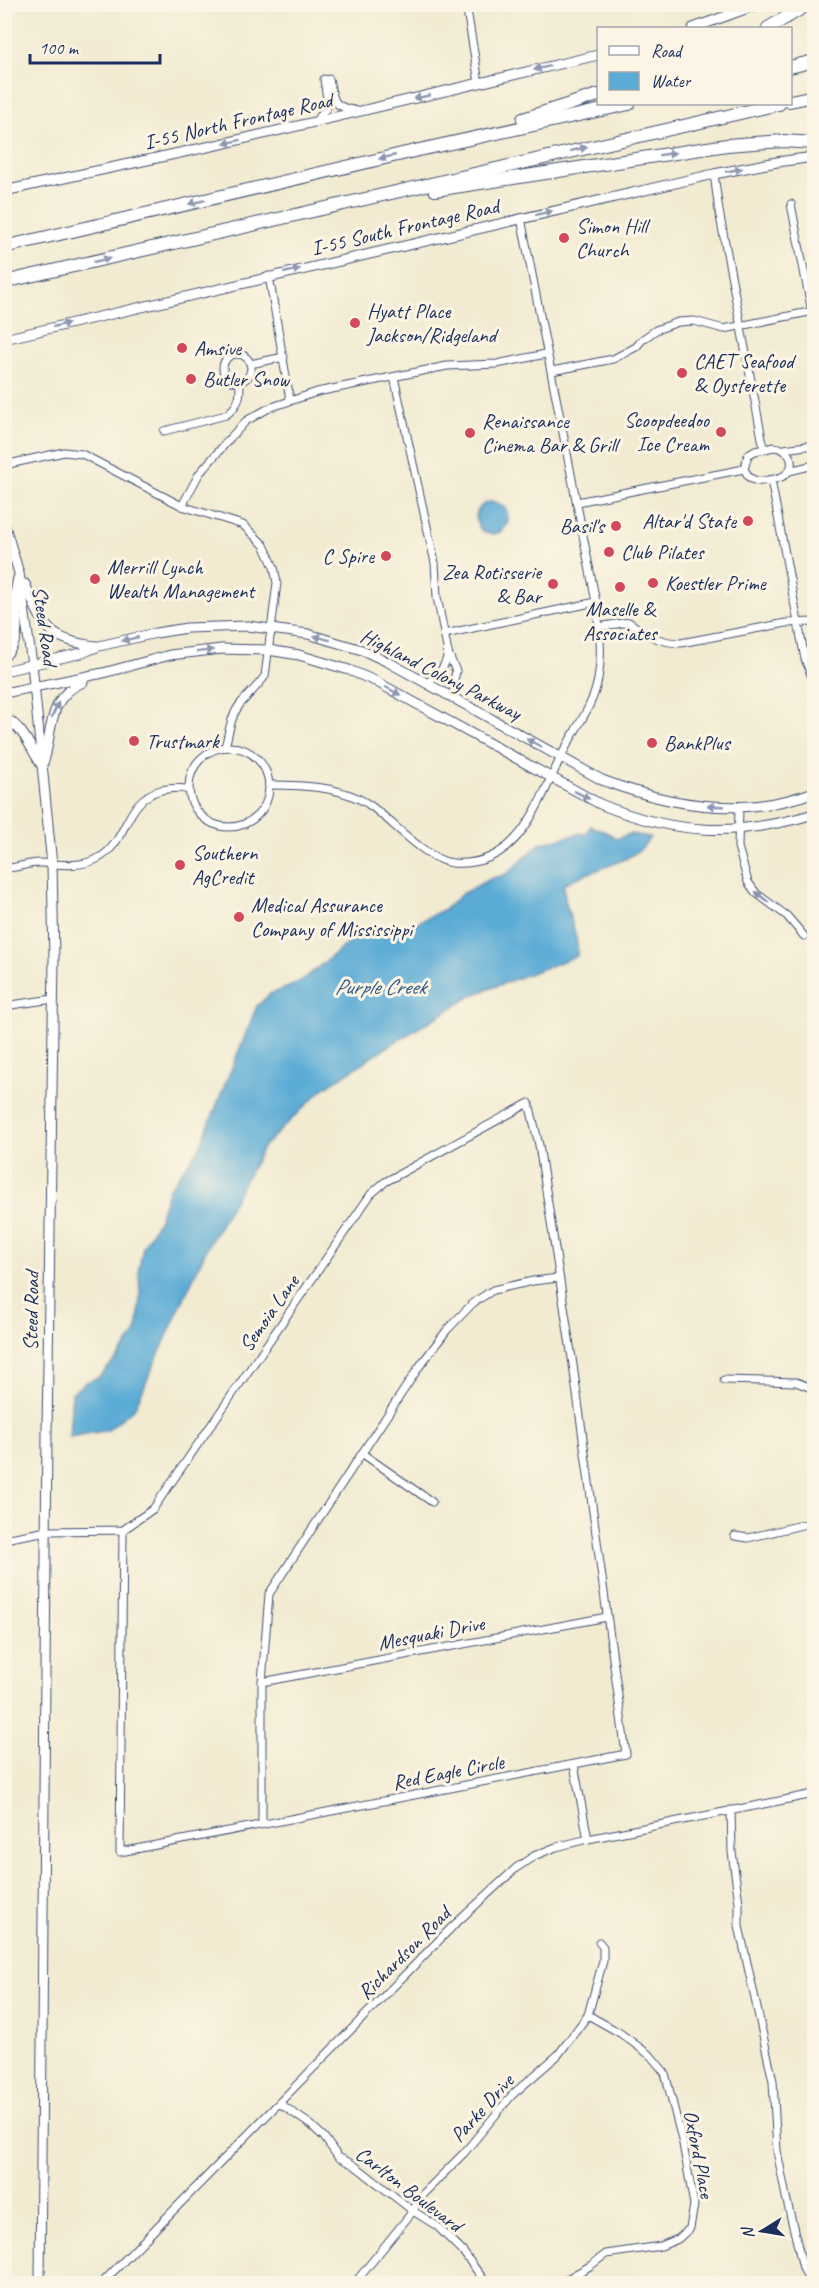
<svg xmlns="http://www.w3.org/2000/svg" width="819" height="2288" font-family="Caveat,sans-serif">
<rect width="100%" height="100%" fill="#fcf5e5"/>
<filter id="ink" filterUnits="userSpaceOnUse"><feTurbulence type="fractalNoise" baseFrequency=".0167" numOctaves="2"/><feDisplacementMap in="SourceGraphic" scale="12" xChannelSelector="R" yChannelSelector="G"/><feConvolveMatrix kernelMatrix="1 2 1 2 8 2 1 2 1" color-interpolation-filters="sRGB"/></filter>
<filter id="wash" filterUnits="userSpaceOnUse"><feTurbulence type="fractalNoise" baseFrequency=".008" numOctaves="4" result="noise"/><feDisplacementMap in="SourceGraphic" scale="24" xChannelSelector="R" yChannelSelector="G"/><feGaussianBlur stdDeviation="1.35" result="paint"/><feColorMatrix in="noise" values="0 0 0 0 0 0 0 0 0 0 0 0 0 0 0 0 0 1.4 0 .05"/><feComposite in="paint" operator="in"/></filter>
<g filter="url(#wash)">
<rect width="100%" height="100%" fill="#f2ebd2"/>
<g fill="#5aabd5" stroke="#3a6d9a" stroke-width="1.5">
<circle cx="492" cy="518" r="16"/>
<path d="M 591,826 L 610,834 L 616,839 L 630,834 L 650,837 C 637,864 588,869 564,884 C 563,910 580,931 577,956 L 475,994 L 395,1042 L 324,1088 L 264,1146 L 205,1252 L 135,1407 L 108,1430 L 69,1437 L 72,1393 L 85,1383 L 99,1377 L 120,1355 L 135,1334 L 138,1325 L 140,1297 L 139,1268 L 143,1247 L 159,1219 L 169,1188 L 199,1149 L 257,1006 L 270,994 L 289,987 L 304,979 L 353,939 L 367,933 L 416,923 L 445,909 L 463,893 L 490,879 L 507,874 L 540,844 L 581,833 L 585,835 Z"/>
</g>
</g>
<g filter="url(#ink)">
<g fill="none" stroke-linecap="round" stroke-linejoin="round">
<g stroke="#3b4b6f" stroke-width="9">
<g id="street">
<polyline points="466,4 479,83"/>
<path d="M 329,79 C 334,102 332,106 357,111"/>
<polyline points="315,122 328,106 324,79"/>
<polyline points="714,174 719,211 764,449"/>
<polyline points="791,204 812,312"/>
<polyline points="269,276 290,400"/>
<circle cx="237" cy="368" r="14"/>
<polyline points="250,364 284,357"/>
<polyline points="552,371 613,359 636,347 643,339 656,330 678,322 694,321 724,329 814,311"/>
<polyline points="394,377 435,563 437,597 448,653 456,671 453,685 456,699"/>
<path d="M 164,431 L 226,415 C 238,406 242,396 239,381"/>
<path d="M 774,447 C 788,448 798,463 786,474 C 781,479 774,479 768,480 C 760,482 756,482 749,477 L 744,469 L 748,455 L 755,451 Z"/>
<polyline points="784,449 814,445"/>
<path d="M 4,465 L 64,452 L 82,454 L 182,506 L 243,525 L 264,545 L 274,567 L 277,583 L 265,676 C 258,686 250,693 242,702 C 231,714 229,732 225,747"/>
<polyline points="789,471 814,465"/>
<polyline points="771,480 805,659 814,682"/>
<polyline points="577,502 744,469"/>
<polyline points="182,506 199,474 231,437 246,421 269,408 317,392 447,366 497,364 546,354"/>
<path d="M 598,627 L 629,622 C 645,634 660,643 681,643 L 786,623 L 814,622"/>
<polyline points="445,634 596,602"/>
<path d="M 427,683 C 439,674 445,668 448,653"/>
<circle cx="229" cy="787" r="40"/>
<path d="M 269,785 C 302,785 343,786 371,806 C 392,821 428,861 452,863 C 519,868 537,805 561,757 C 573,731 593,708 598,679 C 603,653 599,627 596,602 L 521,218"/>
<polyline points="739,807 738,847 748,882 756,893 787,916 804,936"/>
<path d="M 4,868 C 17,869 29,862 41,863 C 60,864 78,868 97,859 C 129,843 123,800 161,790 C 171,788 179,787 189,790"/>
<polyline points="4,1006 53,999"/>
<polyline points="724,1380 796,1382 814,1389"/>
<polyline points="363,1454 432,1502"/>
<polyline points="735,1536 748,1538 814,1522"/>
<polyline points="4,1539 47,1531 123,1530 153,1509 371,1194 385,1182 529,1103 539,1145 573,1365 626,1754 120,1852 123,1530"/>
<polyline points="262,1682 607,1617"/>
<polyline points="574,1765 588,1839"/>
<polyline points="731,1810 732,1852 739,1903 739,1926 773,2081 777,2151 786,2197 803,2268 811,2284"/>
<polyline points="262,1824 262,1682 269,1594 419,1367 447,1330 473,1303 493,1290 533,1281 559,1278"/>
<polyline points="279,2103 311,2125 324,2137 338,2157 354,2165 413,2211 437,2226 463,2252 487,2284"/>
<polyline points="101,2284 452,1927 516,1868 534,1856 556,1847 588,1839 814,1794"/>
<polyline points="354,2284 413,2211 421,2196 464,2153 512,2095 558,2055 588,2015 603,1961 603,1947 599,1942"/>
<polyline points="558,2284 590,2266 606,2254 661,2246 678,2239 690,2228 694,2205 683,2144 665,2073 651,2056 620,2033 588,2015"/>
</g>
</g>
<g stroke="#3b4b6f" stroke-width="11">
<g id="secondary">
<polyline points="693,28 759,4"/>
<polyline points="4,191 221,144 598,55"/>
<polyline points="4,339 714,174 777,162 814,157"/>
<polyline points="4,523 19,573 32,664 52,865 54,958 47,1433 40,2284"/>
<path d="M 25,584 C 44,626 46,640 96,646"/>
<path d="M 4,657 C 24,636 15,622 15,597 C 15,591 17,584 18,578"/>
<path d="M 4,671 L 82,653 L 99,646 L 156,633 L 187,628 L 248,626 L 308,634 L 362,650 L 388,662 L 602,780 C 670,806 744,819 814,792"/>
<path d="M 4,693 L 103,673 L 170,655 L 221,649 L 268,650 L 299,655 L 349,670 L 375,681 L 600,804 C 675,835 736,837 814,814"/>
<path d="M 4,717 C 24,728 29,746 41,764"/>
<path d="M 44,761 C 53,730 47,697 83,682"/>
</g>
</g>
<g stroke="#3b4b6f" stroke-width="14">
<g id="highway">
<polyline points="768,28 809,4"/>
<polyline points="790,67 814,61"/>
<polyline points="790,101 814,96"/>
<polyline points="523,119 598,95"/>
<polyline points="435,190 727,145 783,141 814,143"/>
<polyline points="4,247 419,150 629,104"/>
<polyline points="4,282 779,104"/>
</g>
</g>
<use href="#street" stroke="#fff" stroke-width="7"/>
<use href="#secondary" stroke="#fff" stroke-width="9"/>
<use href="#highway" stroke="#fff" stroke-width="12"/>
</g>
<defs><path id="oneway-solid" d="M-6-.8H1V-3.2L6.5 0L1 3.2V.8H-6Z" transform="scale(1.5)"/></defs>
<g fill="#8d97ae">
<use href="#oneway-solid" transform="translate(542 68) rotate(166)"/>
<use href="#oneway-solid" transform="translate(422 97) rotate(167)"/>
<use href="#oneway-solid" transform="translate(232 142) rotate(166)"/>
<use href="#oneway-solid" transform="translate(579 149) rotate(-13)"/>
<use href="#oneway-solid" transform="translate(667 154) rotate(-9)"/>
<use href="#oneway-solid" transform="translate(387 157) rotate(167)"/>
<use href="#oneway-solid" transform="translate(734 170) rotate(-11)"/>
<use href="#oneway-solid" transform="translate(197 202) rotate(167)"/>
<use href="#oneway-solid" transform="translate(544 213) rotate(-13)"/>
<use href="#oneway-solid" transform="translate(102 260) rotate(-13)"/>
<use href="#oneway-solid" transform="translate(292 271) rotate(-13)"/>
<use href="#oneway-solid" transform="translate(61 325) rotate(-13)"/>
<use href="#oneway-solid" transform="translate(322 638) rotate(-165)"/>
<use href="#oneway-solid" transform="translate(130 639) rotate(167)"/>
<use href="#oneway-solid" transform="translate(205 651) rotate(-7)"/>
<use href="#oneway-solid" transform="translate(393 691) rotate(28)"/>
<use href="#oneway-solid" transform="translate(55 710) rotate(-66)"/>
<use href="#oneway-solid" transform="translate(534 743) rotate(-152)"/>
<use href="#oneway-solid" transform="translate(582 795) rotate(27)"/>
<use href="#oneway-solid" transform="translate(716 806) rotate(-178)"/>
<use href="#oneway-solid" transform="translate(762 897) rotate(-141)"/>
</g>
</g>
<g fill="#d1495b" stroke="#fcf5e5" stroke-width="2">
<circle cx="564" cy="238" r="6"/>
<circle cx="355" cy="323" r="6"/>
<circle cx="182" cy="348" r="6"/>
<circle cx="682" cy="373" r="6"/>
<circle cx="191" cy="379" r="6"/>
<circle cx="721" cy="432" r="6"/>
<circle cx="470" cy="433" r="6"/>
<circle cx="748" cy="521" r="6"/>
<circle cx="616" cy="526" r="6"/>
<circle cx="609" cy="552" r="6"/>
<circle cx="386" cy="556" r="6"/>
<circle cx="95" cy="579" r="6"/>
<circle cx="653" cy="583" r="6"/>
<circle cx="553" cy="584" r="6"/>
<circle cx="620" cy="587" r="6"/>
<circle cx="134" cy="741" r="6"/>
<circle cx="652" cy="743" r="6"/>
<circle cx="180" cy="865" r="6"/>
<circle cx="239" cy="917" r="6"/>
</g>
<g text-anchor="middle" dominant-baseline="central" stroke-width="6" stroke-linejoin="round" paint-order="stroke">
<g font-size="21" fill="#1b2f5e" stroke="#fcf5e5">
<text transform="translate(238 121) rotate(-13)">I-55 North Frontage Road</text>
<text transform="translate(405 227) rotate(-13)">I-55 South Frontage Road</text>
<text transform="translate(45 626) rotate(82)">Steed Road</text>
<text transform="translate(441 674) rotate(27)">Highland Colony Parkway</text>
<text transform="translate(31 1311) rotate(-89)">Steed Road</text>
<text transform="translate(269 1313) rotate(-55)">Semoia Lane</text>
<text transform="translate(431 1633) rotate(-11)">Mesquaki Drive</text>
<text transform="translate(448 1772) rotate(-11)">Red Eagle Circle</text>
<text transform="translate(404 1953) rotate(-45)">Richardson Road</text>
<text transform="translate(482 2108) rotate(-48)">Parke Drive</text>
<text transform="translate(699 2154) rotate(79)">Oxford Place</text>
<text transform="translate(409 2189) rotate(37)">Carlton Boulevard</text>
</g>
<g font-size="21" fill="#1b2f5e" stroke="#fcf5e5" text-anchor="start">
<text x="576" y="226">Simon Hill<tspan x="576" dy="24">Church</tspan></text>
<text x="367" y="311">Hyatt Place<tspan x="367" dy="24">Jackson/Ridgeland</tspan></text>
<text x="194" y="348">Amsive</text>
<text x="694" y="361">CAET Seafood<tspan x="694" dy="24">&amp; Oysterette</tspan></text>
<text x="203" y="379">Butler Snow</text>
<text x="709" y="420" text-anchor="end">Scoopdeedoo<tspan x="709" dy="24">Ice Cream</tspan></text>
<text x="482" y="421">Renaissance<tspan x="482" dy="24">Cinema Bar &amp; Grill</tspan></text>
<text x="736" y="521" text-anchor="end">Altar'd State</text>
<text x="604" y="526" text-anchor="end">Basil's</text>
<text x="621" y="552">Club Pilates</text>
<text x="374" y="556" text-anchor="end">C Spire</text>
<text x="107" y="567">Merrill Lynch<tspan x="107" dy="24">Wealth Management</tspan></text>
<text x="541" y="572" text-anchor="end">Zea Rotisserie<tspan x="541" dy="24">&amp; Bar</tspan></text>
<text x="665" y="583">Koestler Prime</text>
<text x="620" y="609" text-anchor="middle">Maselle &amp;<tspan x="620" dy="24">Associates</tspan></text>
<text x="146" y="741">Trustmark</text>
<text x="664" y="743">BankPlus</text>
<text x="192" y="853">Southern<tspan x="192" dy="24">AgCredit</tspan></text>
<text x="251" y="905">Medical Assurance<tspan x="251" dy="24">Company of Mississippi</tspan></text>
</g>
<g font-size="22" font-style="italic" fill="#315a88" stroke="#fcf5e5">
<text x="380" y="987">Purple Creek</text>
</g>
</g>
<rect width="819" height="2288" fill="none" stroke="#fcf5e5" stroke-width="24"/>
<rect x="597" y="27" width="195" height="78" fill="#fcf5e5" stroke="#a2a6af" stroke-width="1.5"/>
<rect x="609" y="46" width="30" height="9" fill="#ffffff" stroke="#a2a6af" stroke-width="1.5"/>
<text x="651" y="57" font-size="18" fill="#1b2f5e">Road</text>
<rect x="609" y="72" width="30" height="18" fill="#5aabd5" stroke="#a2a6af" stroke-width="1.5"/>
<text x="651" y="87" font-size="18" fill="#1b2f5e">Water</text>
<g transform="translate(762 2231) rotate(259)" stroke="#fcf5e5" stroke-width="4.5" paint-order="stroke">
<path d="M0-4.5L10 22L0 15L-10 22Z" fill="#1b2f5e"/>
<text y="-9" font-size="16" font-weight="bold" text-anchor="middle" fill="#1b2f5e">N</text>
</g>
<path d="M30 54v9h130v-9" fill="none" stroke="#1b2f5e" stroke-width="3"/>
<text x="39" y="54" font-size="18" fill="#1b2f5e" stroke="#fcf5e5" stroke-width="4.5" paint-order="stroke">100 m</text>
</svg>
